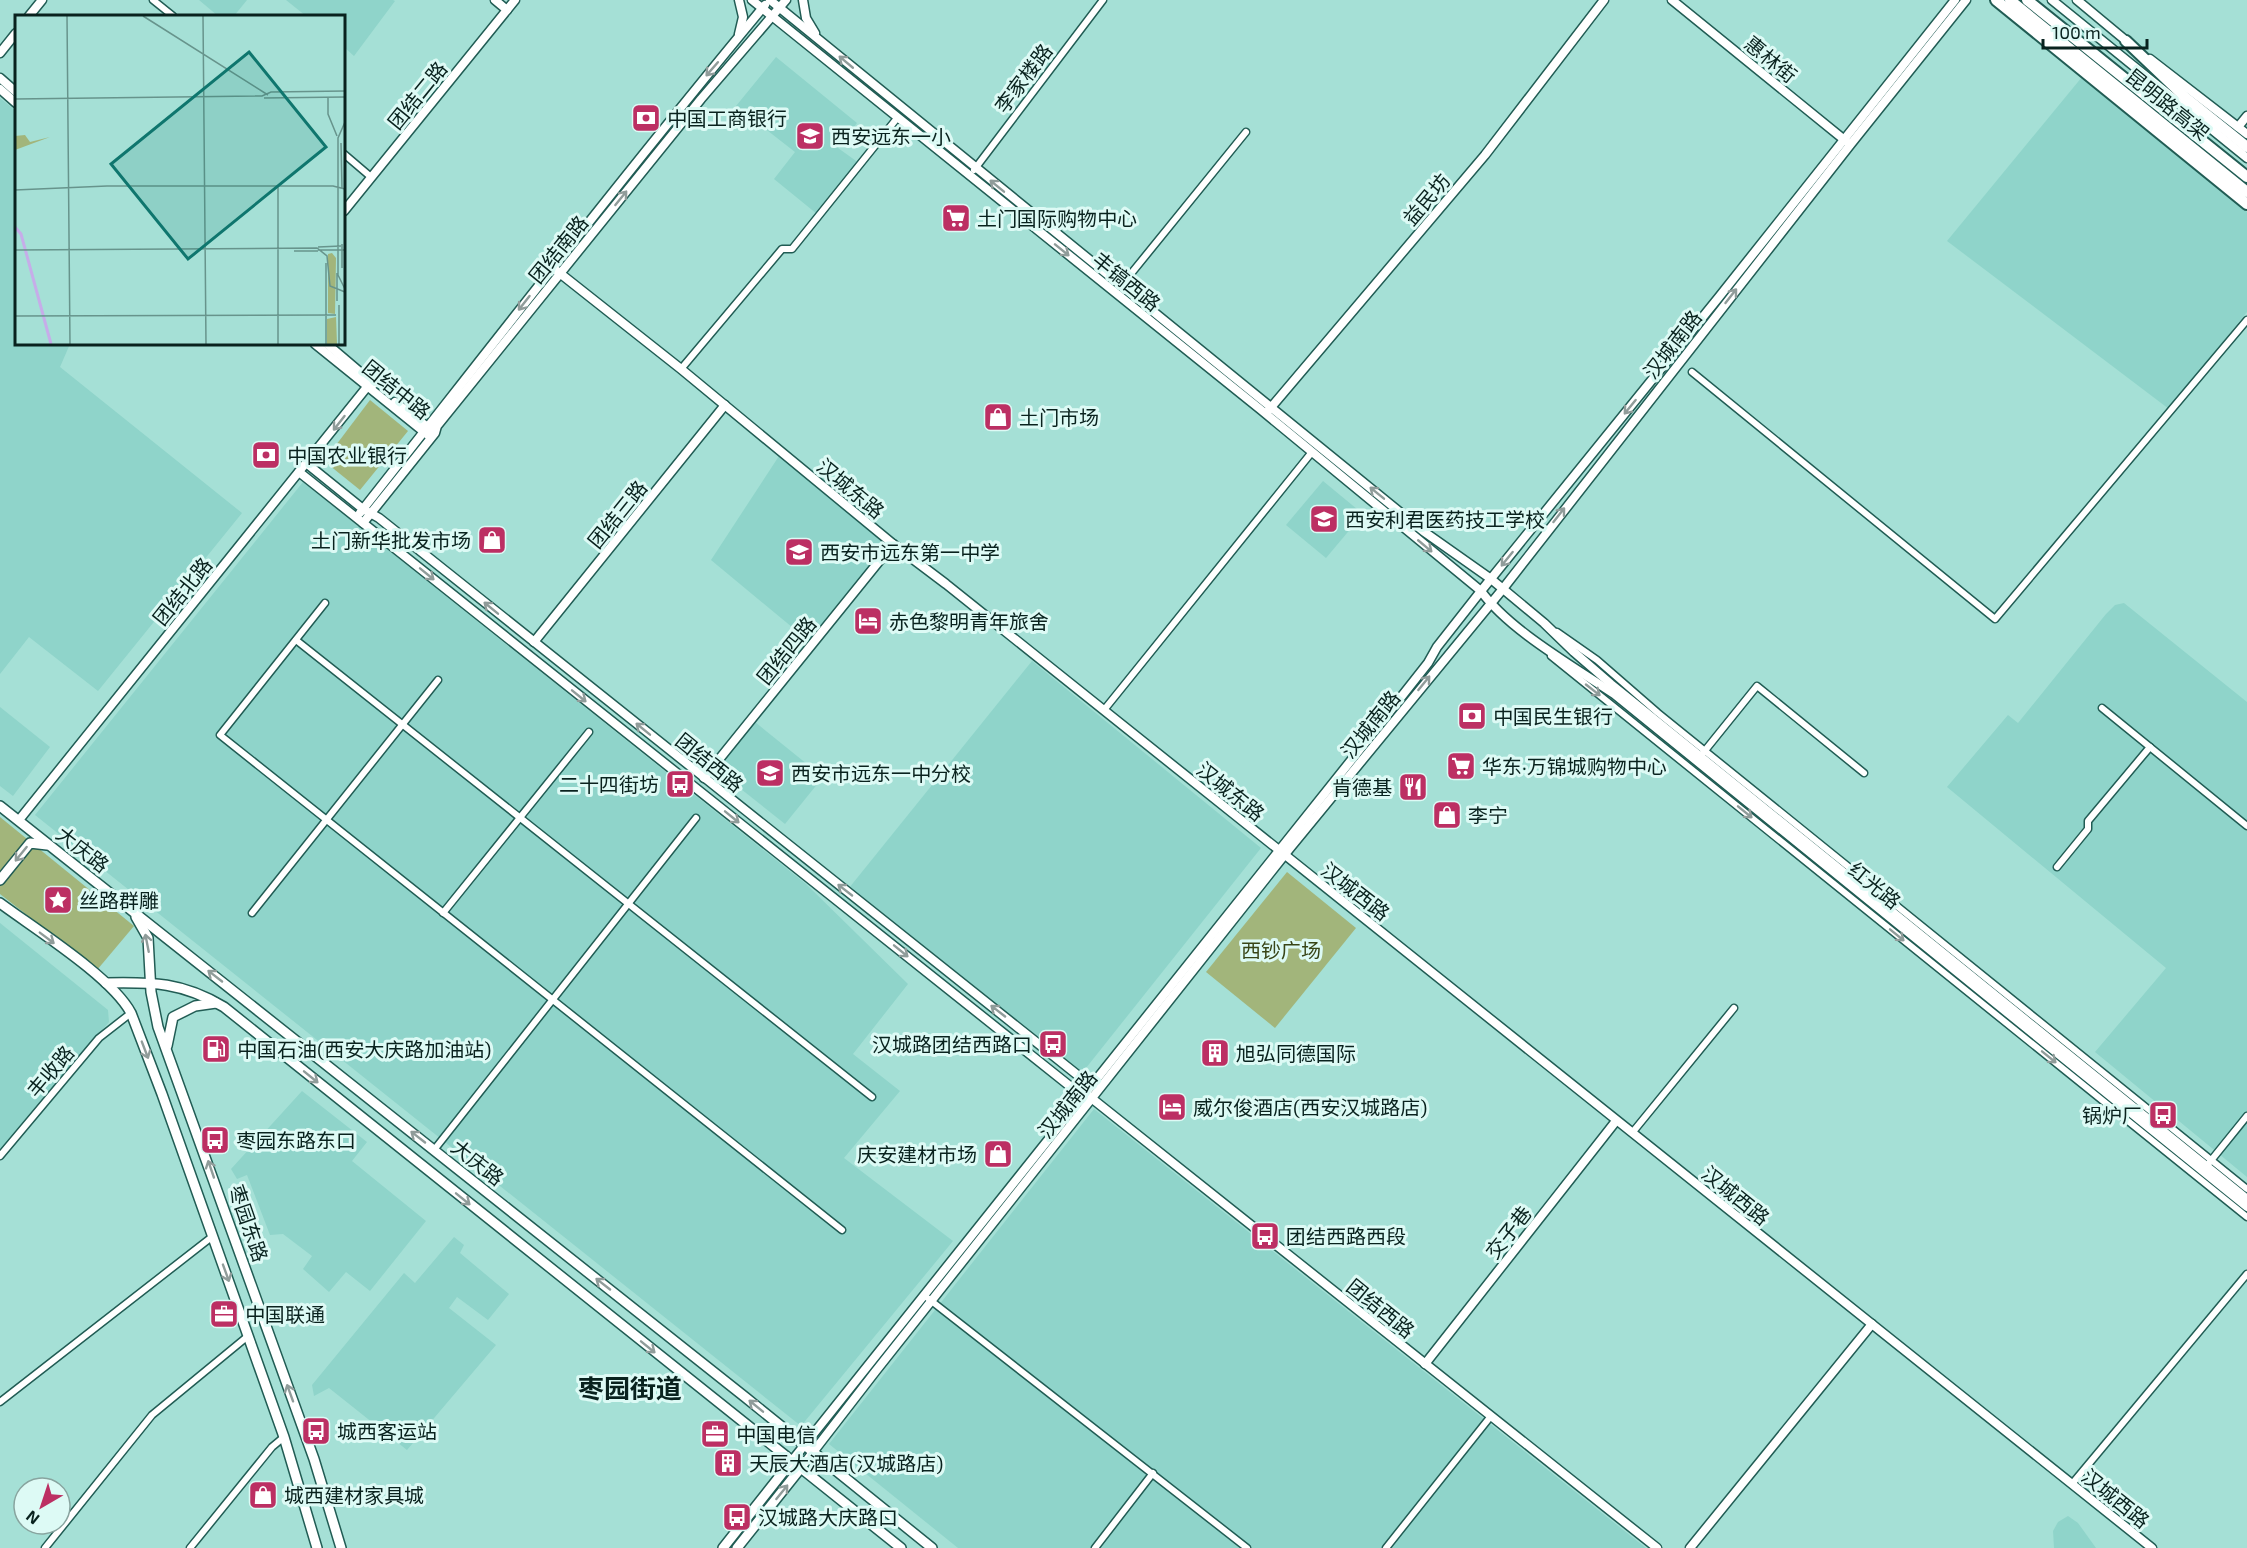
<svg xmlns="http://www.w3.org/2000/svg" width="2247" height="1548" font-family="'Exo 2','Noto Sans SC',sans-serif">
<rect width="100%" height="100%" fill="#a5e0d6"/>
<g fill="#8fd4ca">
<polygon points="199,0 247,0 234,16 218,16"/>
<polygon points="286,0 393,0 395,1 354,56 344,47 344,16 306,16"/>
<polygon points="776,57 857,123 838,148 859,163 817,214 774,179 795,152 736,106"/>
<polygon points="2082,77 2247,212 2247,312 2169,409 1947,241"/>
<polygon points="0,98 16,111 16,344 70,344 60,367 242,513 98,691 29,637 0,674"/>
<polygon points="779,456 888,545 810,642 711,560"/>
<polygon points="1323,481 1363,514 1326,558 1286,525"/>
<polygon points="303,482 806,884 908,984 853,1054 900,1091 844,1158 953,1241 801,1426 35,815"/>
<polygon points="2124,603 2247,702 2247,1177 2095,1052 2166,968 1947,787 2008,715 2018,723 2106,614 2115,605"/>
<polygon points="1032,661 1261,848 1082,1073 849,888"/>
<polygon points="0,707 50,747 13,796 0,786"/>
<polygon points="755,722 823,777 785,824 717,770"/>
<polygon points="0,923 108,1010 109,1022 0,1151"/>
<polygon points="302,1091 367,1142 352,1161 426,1221 370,1291 346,1272 329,1292 303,1269 312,1256 283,1234 270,1235 247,1175 237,1179 231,1169"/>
<polygon points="1094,1109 1646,1548 958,1548 829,1444"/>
<polygon points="454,1237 464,1245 460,1253 509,1294 488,1320 457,1297 449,1308 496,1345 407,1450 329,1388 314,1396 312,1385 404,1273 415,1283"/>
<polygon points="2068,1516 2078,1523 2096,1548 2054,1548 2053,1531 2058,1522"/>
</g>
<g fill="#a2b57b">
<polygon points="370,400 408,431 360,490 324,461"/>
<polygon points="0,817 134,926 97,970 0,894"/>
<polygon points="1287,872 1356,928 1275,1028 1206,972"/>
</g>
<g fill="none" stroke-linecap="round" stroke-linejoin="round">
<g stroke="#215c54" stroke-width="9">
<g id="street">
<polyline points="153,0 173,16"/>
<polyline points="344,154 371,177"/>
<polyline points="974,170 1103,0"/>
<polyline points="1121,286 1246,132"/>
<polyline points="681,369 782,249 792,249 898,117"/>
<polyline points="1692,372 1995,619 2247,320"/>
<polyline points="325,603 220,735 842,1230"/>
<polyline points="1557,632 1597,660 1658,713 2247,1189"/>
<polyline points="296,640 872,1097"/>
<polyline points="1551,656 2247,1217"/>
<polyline points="2102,708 2247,826"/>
<polyline points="1104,710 1312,452"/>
<polyline points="1703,753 1757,686 1864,773"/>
<polyline points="2057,867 2088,829 2088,821 2150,747"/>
<polyline points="252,913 438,680"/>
<polyline points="443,913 589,732"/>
<polyline points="1632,1133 1734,1008"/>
<polyline points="434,1150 696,818"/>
<polyline points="0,1156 99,1038 131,1013"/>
<polyline points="2209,1163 2247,1116"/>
<polyline points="925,1296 1247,1548"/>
<polyline points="0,1402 213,1236"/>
<polyline points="2072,1484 2247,1274"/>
<polyline points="45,1548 152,1415 248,1336"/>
<polyline points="190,1548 272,1447 284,1437"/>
<polyline points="1095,1548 1153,1473"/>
<polyline points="1386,1548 1491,1416"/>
</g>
</g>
<g stroke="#215c54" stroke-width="11">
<g id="secondary">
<polyline points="495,0 507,10"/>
<polyline points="739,0 743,17 739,34"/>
<path d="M 752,0 L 1260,409 L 1481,591 C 1509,630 1573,666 1614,694 L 2247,1207"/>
<polyline points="770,0 1423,531 1491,579 1544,623 1574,652 1611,684 2247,1199"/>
<polyline points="803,0 806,18 815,33"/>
<polyline points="1672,0 1847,142"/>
<polyline points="2052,0 2247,158"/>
<polyline points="2077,0 2130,44"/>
<polyline points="29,16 42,0"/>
<polyline points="0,53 16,33"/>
<polyline points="2150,59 2247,134"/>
<polyline points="0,78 16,92"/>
<polyline points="0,89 16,103"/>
<polyline points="2238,127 2247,116"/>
<polyline points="344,211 515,0"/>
<polyline points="552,267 681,369 893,544 946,584 2152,1548"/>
<polyline points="315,344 429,436"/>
<polyline points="327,344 374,384"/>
<polyline points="395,402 430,429"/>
<polyline points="1268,411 1485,155 1604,0"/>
<polyline points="306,463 363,509 379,518 1080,1077 1085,1093"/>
<polyline points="299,472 1071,1087 1085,1093 1657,1548"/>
<path d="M 360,513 C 494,343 627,171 765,5"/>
<polyline points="363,523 435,433 437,426 701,99 786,0"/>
<polyline points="534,642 725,405"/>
<polyline points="704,778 893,544"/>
<polyline points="19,820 371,382"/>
<polyline points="1425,1364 1616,1121"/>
<polyline points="791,1462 1353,758 1428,663 1437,647 1481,591 1719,297 1955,0"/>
<polyline points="800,1469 875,1372 1290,848 1502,590 1850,145 1966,0"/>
<polyline points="1690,1548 1872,1324"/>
</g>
</g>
<g stroke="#215c54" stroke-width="12">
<g id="primary">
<polyline points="0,806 745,1397 932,1548"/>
<polyline points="0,880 30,843 47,845"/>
<path d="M 0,903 C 35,929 112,977 131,1013 L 162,1094 L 284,1437 L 317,1548"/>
<polyline points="136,917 148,938 151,992 158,1027 314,1459 341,1548"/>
<path d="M 106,983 C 153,982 182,982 224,1007 L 901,1548"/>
<polyline points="167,1046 173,1017 195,1006 216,1003"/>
<polyline points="723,1548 791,1462"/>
<polyline points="737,1548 800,1469"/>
</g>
</g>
<g stroke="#215c54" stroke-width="14">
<g id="highway">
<polyline points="1996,0 2247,204"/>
<polyline points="2010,0 2247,192"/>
<polyline points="2027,0 2247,177"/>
<polyline points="2126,41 2186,98 2247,147"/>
</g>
</g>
<use href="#street" stroke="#fff" stroke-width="6"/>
<use href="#secondary" stroke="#fff" stroke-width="8"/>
<use href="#primary" stroke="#fff" stroke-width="9"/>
<use href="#highway" stroke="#fff" stroke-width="10"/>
</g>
<defs><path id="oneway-shaft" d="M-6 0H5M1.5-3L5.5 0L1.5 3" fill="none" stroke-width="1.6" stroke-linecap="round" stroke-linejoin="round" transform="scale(1.5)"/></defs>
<g stroke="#909c9a">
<use href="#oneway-shaft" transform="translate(846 62) rotate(-140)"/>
<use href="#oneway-shaft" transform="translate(712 69) rotate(131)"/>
<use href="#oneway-shaft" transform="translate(997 186) rotate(-141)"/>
<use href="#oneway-shaft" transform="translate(621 198) rotate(-51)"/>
<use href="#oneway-shaft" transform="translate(1062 250) rotate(39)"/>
<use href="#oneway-shaft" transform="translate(1731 296) rotate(-52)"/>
<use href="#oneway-shaft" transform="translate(524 303) rotate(128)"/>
<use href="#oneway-shaft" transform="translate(1630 407) rotate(129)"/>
<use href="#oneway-shaft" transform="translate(339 423) rotate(128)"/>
<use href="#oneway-shaft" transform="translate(1377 493) rotate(-141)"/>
<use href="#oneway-shaft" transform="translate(1559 515) rotate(-52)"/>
<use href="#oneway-shaft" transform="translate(1425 546) rotate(40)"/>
<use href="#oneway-shaft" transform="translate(1507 559) rotate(129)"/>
<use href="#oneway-shaft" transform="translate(427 574) rotate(39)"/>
<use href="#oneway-shaft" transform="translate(491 608) rotate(-141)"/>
<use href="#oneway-shaft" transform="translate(1424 683) rotate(-51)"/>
<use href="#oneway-shaft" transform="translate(1593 690) rotate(38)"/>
<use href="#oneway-shaft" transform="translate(579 696) rotate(39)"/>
<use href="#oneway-shaft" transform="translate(643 729) rotate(-141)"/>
<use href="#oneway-shaft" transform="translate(1745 812) rotate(39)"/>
<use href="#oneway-shaft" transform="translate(732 817) rotate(39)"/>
<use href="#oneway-shaft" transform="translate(21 854) rotate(129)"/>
<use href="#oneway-shaft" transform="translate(845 890) rotate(-142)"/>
<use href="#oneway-shaft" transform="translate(1897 935) rotate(39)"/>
<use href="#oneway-shaft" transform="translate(47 938) rotate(37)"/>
<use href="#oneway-shaft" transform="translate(147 943) rotate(-101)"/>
<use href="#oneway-shaft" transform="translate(901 951) rotate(39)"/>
<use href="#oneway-shaft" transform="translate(215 976) rotate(-142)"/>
<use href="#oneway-shaft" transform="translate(998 1011) rotate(-142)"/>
<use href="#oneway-shaft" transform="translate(145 1050) rotate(69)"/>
<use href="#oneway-shaft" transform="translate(2049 1057) rotate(39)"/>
<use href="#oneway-shaft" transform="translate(311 1077) rotate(39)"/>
<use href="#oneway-shaft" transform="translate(418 1137) rotate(-142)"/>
<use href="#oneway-shaft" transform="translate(211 1169) rotate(-109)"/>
<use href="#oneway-shaft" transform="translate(463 1199) rotate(39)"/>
<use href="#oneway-shaft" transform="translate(226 1273) rotate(70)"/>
<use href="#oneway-shaft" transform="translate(603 1284) rotate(-142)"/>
<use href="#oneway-shaft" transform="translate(648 1347) rotate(39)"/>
<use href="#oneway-shaft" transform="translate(290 1393) rotate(-110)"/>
<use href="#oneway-shaft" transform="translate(756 1406) rotate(-141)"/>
<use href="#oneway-shaft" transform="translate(782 1492) rotate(-51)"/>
</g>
<defs>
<g id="bank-square" transform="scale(1.5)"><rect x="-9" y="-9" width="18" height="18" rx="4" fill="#bc2f63" stroke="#ddfaf5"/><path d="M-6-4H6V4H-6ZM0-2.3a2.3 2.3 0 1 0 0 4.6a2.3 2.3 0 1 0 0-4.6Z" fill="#fff"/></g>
<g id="school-square" transform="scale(1.5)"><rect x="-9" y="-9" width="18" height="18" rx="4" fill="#bc2f63" stroke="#ddfaf5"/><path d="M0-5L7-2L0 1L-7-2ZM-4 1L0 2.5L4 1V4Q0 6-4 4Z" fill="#fff"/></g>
<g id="supermarket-square" transform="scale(1.5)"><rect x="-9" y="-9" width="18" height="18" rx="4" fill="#bc2f63" stroke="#ddfaf5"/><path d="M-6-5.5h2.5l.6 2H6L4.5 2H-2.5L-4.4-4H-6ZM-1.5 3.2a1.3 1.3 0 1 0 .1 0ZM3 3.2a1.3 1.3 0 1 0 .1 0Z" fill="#fff"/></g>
<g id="shop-square" transform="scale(1.5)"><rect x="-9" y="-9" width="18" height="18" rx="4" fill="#bc2f63" stroke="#ddfaf5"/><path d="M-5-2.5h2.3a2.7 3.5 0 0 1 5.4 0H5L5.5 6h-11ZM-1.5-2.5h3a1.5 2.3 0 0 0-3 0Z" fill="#fff"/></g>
<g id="hotel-square" transform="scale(1.5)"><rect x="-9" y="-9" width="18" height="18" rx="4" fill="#bc2f63" stroke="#ddfaf5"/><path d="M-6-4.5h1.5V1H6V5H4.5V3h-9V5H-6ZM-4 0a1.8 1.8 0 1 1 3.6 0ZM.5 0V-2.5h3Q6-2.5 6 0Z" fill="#fff"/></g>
<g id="bus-square" transform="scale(1.5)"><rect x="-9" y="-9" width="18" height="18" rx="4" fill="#bc2f63" stroke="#ddfaf5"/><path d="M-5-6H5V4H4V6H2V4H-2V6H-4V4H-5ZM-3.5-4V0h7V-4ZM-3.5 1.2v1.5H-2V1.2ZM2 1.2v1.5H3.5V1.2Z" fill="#fff"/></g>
<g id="restaurant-square" transform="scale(1.5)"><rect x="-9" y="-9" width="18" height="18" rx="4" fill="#bc2f63" stroke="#ddfaf5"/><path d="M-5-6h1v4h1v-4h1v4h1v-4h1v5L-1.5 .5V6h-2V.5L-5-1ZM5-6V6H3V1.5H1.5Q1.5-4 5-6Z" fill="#fff"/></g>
<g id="sight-square" transform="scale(1.5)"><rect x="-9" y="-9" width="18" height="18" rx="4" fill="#bc2f63" stroke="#ddfaf5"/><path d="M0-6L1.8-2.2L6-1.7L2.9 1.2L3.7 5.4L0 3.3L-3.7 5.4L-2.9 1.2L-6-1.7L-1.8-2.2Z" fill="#fff"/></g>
<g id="fuel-square" transform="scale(1.5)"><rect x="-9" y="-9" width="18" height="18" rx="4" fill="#bc2f63" stroke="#ddfaf5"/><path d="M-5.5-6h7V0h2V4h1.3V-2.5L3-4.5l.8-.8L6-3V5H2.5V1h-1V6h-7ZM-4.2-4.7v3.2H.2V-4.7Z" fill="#fff"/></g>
<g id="building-square" transform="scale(1.5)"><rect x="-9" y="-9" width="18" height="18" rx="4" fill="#bc2f63" stroke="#ddfaf5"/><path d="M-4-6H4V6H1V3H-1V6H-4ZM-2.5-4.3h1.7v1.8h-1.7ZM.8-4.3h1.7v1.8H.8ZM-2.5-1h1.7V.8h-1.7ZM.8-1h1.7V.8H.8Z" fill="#fff"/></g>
<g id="office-square" transform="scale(1.5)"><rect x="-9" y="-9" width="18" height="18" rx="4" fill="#bc2f63" stroke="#ddfaf5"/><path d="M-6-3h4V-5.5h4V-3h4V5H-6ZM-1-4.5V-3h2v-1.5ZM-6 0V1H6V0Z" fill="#fff"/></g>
</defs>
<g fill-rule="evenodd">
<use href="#bank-square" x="646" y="118"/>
<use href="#school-square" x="810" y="136"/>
<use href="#supermarket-square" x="956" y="218"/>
<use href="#shop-square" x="998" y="417"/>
<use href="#bank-square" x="266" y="455"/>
<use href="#school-square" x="1324" y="519"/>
<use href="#shop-square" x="492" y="540"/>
<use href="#school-square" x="799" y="552"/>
<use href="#hotel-square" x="868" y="621"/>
<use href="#bank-square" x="1472" y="716"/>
<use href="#supermarket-square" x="1461" y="766"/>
<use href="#school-square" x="770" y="773"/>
<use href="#bus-square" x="680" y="784"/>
<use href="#restaurant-square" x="1413" y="787"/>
<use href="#shop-square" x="1447" y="815"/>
<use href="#sight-square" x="58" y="900"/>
<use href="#bus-square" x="1053" y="1044"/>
<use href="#fuel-square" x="216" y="1049"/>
<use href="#building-square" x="1215" y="1053"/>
<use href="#hotel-square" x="1172" y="1107"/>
<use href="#bus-square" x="2163" y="1115"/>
<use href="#bus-square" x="215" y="1140"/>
<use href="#shop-square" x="998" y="1154"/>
<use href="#bus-square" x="1265" y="1236"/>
<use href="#office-square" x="224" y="1314"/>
<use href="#bus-square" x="316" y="1431"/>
<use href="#office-square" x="715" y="1434"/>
<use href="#building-square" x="728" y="1463"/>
<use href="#shop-square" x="263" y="1495"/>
<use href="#bus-square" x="737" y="1517"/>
</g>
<g text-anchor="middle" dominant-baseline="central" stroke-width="6" stroke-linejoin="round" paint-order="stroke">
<g font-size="20" fill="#09221e" stroke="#ddfaf5">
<text transform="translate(1771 59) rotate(39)">惠林街</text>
<text transform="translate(1023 78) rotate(-53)">李家楼路</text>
<text transform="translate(417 95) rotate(-51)">团结二路</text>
<text transform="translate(2168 104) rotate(39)">昆明路高架</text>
<text transform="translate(1426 199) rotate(-50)">益民坊</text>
<text transform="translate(558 249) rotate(-51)">团结南路</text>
<text transform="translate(1127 281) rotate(39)">丰镐西路</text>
<text transform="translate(1672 344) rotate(-52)">汉城南路</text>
<text transform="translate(397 389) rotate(39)">团结中路</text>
<text transform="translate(851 488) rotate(40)">汉城东路</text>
<text transform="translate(617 514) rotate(-51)">团结三路</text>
<text transform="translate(182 591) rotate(-51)">团结北路</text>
<text transform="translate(786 650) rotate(-51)">团结四路</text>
<text transform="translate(1370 724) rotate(-51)">汉城南路</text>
<text transform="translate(710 762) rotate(39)">团结西路</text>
<text transform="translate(1231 791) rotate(39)">汉城东路</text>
<text transform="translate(83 849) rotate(38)">大庆路</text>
<text transform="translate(1875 885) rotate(39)">红光路</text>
<text transform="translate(1356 891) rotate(38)">汉城西路</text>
<text transform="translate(50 1071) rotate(-50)">丰收路</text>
<text transform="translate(1067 1104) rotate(-51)">汉城南路</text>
<text transform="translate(478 1162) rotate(38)">大庆路</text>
<text transform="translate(1736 1195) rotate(39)">汉城西路</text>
<text transform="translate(249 1223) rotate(71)">枣园东路</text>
<text transform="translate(1508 1232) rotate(-52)">交子巷</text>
<text transform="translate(1381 1308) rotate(39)">团结西路</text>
<text transform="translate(2116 1498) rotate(39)">汉城西路</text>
</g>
<g font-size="20" fill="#09221e" stroke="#ddfaf5" text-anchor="start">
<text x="667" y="118">中国工商银行</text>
<text x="831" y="136">西安远东一小</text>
<text x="977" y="218">土门国际购物中心</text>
<text x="1019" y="417">土门市场</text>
<text x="287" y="455">中国农业银行</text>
<text x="1345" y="519">西安利君医药技工学校</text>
<text x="471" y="540" text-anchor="end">土门新华批发市场</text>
<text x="820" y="552">西安市远东第一中学</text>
<text x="889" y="621">赤色黎明青年旅舍</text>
<text x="1493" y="716">中国民生银行</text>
<text x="1482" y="766">华东·万锦城购物中心</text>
<text x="791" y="773">西安市远东一中分校</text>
<text x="659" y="784" text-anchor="end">二十四街坊</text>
<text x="1392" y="787" text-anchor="end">肯德基</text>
<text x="1468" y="815">李宁</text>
<text x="79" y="900">丝路群雕</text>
<text x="1032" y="1044" text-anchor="end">汉城路团结西路口</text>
<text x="237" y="1049">中国石油(西安大庆路加油站)</text>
<text x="1236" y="1053">旭弘同德国际</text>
<text x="1193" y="1107">威尔俊酒店(西安汉城路店)</text>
<text x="2142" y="1115" text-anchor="end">锅炉厂</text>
<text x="236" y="1140">枣园东路东口</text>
<text x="977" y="1154" text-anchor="end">庆安建材市场</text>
<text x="1286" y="1236">团结西路西段</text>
<text x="245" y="1314">中国联通</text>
<text x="337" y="1431">城西客运站</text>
<text x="736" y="1434">中国电信</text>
<text x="749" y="1463">天辰大酒店(汉城路店)</text>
<text x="284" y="1495">城西建材家具城</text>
<text x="758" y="1517">汉城路大庆路口</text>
</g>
<g font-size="20" fill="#384517" stroke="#ddfaf5">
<text x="1281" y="950">西钞广场</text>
</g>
<g font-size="26" font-weight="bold" fill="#09221e" stroke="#ddfaf5">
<text x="630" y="1387">枣园街道</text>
</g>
</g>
<g transform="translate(15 15)">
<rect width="330" height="330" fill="#a5e0d6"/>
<path d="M 10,120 L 15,127 L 35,122 L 0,135 L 0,121 ZM 317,238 L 321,243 L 320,299 L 313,298 L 313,239 ZM 321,302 L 322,329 L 312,329 L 312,304 Z" fill="#a2b57b"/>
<path fill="none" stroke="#c6ade9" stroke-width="3" d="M 0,212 L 6,219 L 36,329"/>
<path fill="none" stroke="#67948c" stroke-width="1.5" d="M 52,1 L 55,329M 128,1 L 253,80M 188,1 L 191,329M 313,82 L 313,99 L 322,121M 249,83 L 330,82M 0,84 L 247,81 L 256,77 L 330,76M 330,107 L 323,123 L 323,260 L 330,274M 326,128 L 327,174M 263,170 L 263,329M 0,175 L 92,171 L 318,171 L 330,174M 327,229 L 327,253M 303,232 L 326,231M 0,235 L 302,233 L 312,241 L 315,271 L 330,277M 303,235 L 330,235M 279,236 L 303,236M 322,258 L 322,286M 311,270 L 311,248M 311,290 L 311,329M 311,293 L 311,267M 0,301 L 321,300M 324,329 L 324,290"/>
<path fill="#0f766e" fill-opacity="0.15" stroke="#0f766e" stroke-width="3" d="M 234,37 L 311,132 L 173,244 L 96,149 Z"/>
<rect width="330" height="330" fill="none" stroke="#09221e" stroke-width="3"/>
</g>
<g transform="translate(42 1506) rotate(219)"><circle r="28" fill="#ddfaf5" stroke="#88a49f" stroke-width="1.5"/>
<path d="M0-4.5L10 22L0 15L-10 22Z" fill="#bc2f63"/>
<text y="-9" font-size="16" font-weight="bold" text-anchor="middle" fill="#09221e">N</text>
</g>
<path d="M2043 39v9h104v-9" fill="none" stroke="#09221e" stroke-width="3"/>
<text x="2052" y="39" font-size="18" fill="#09221e" stroke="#ddfaf5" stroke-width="4.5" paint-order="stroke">100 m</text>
</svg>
